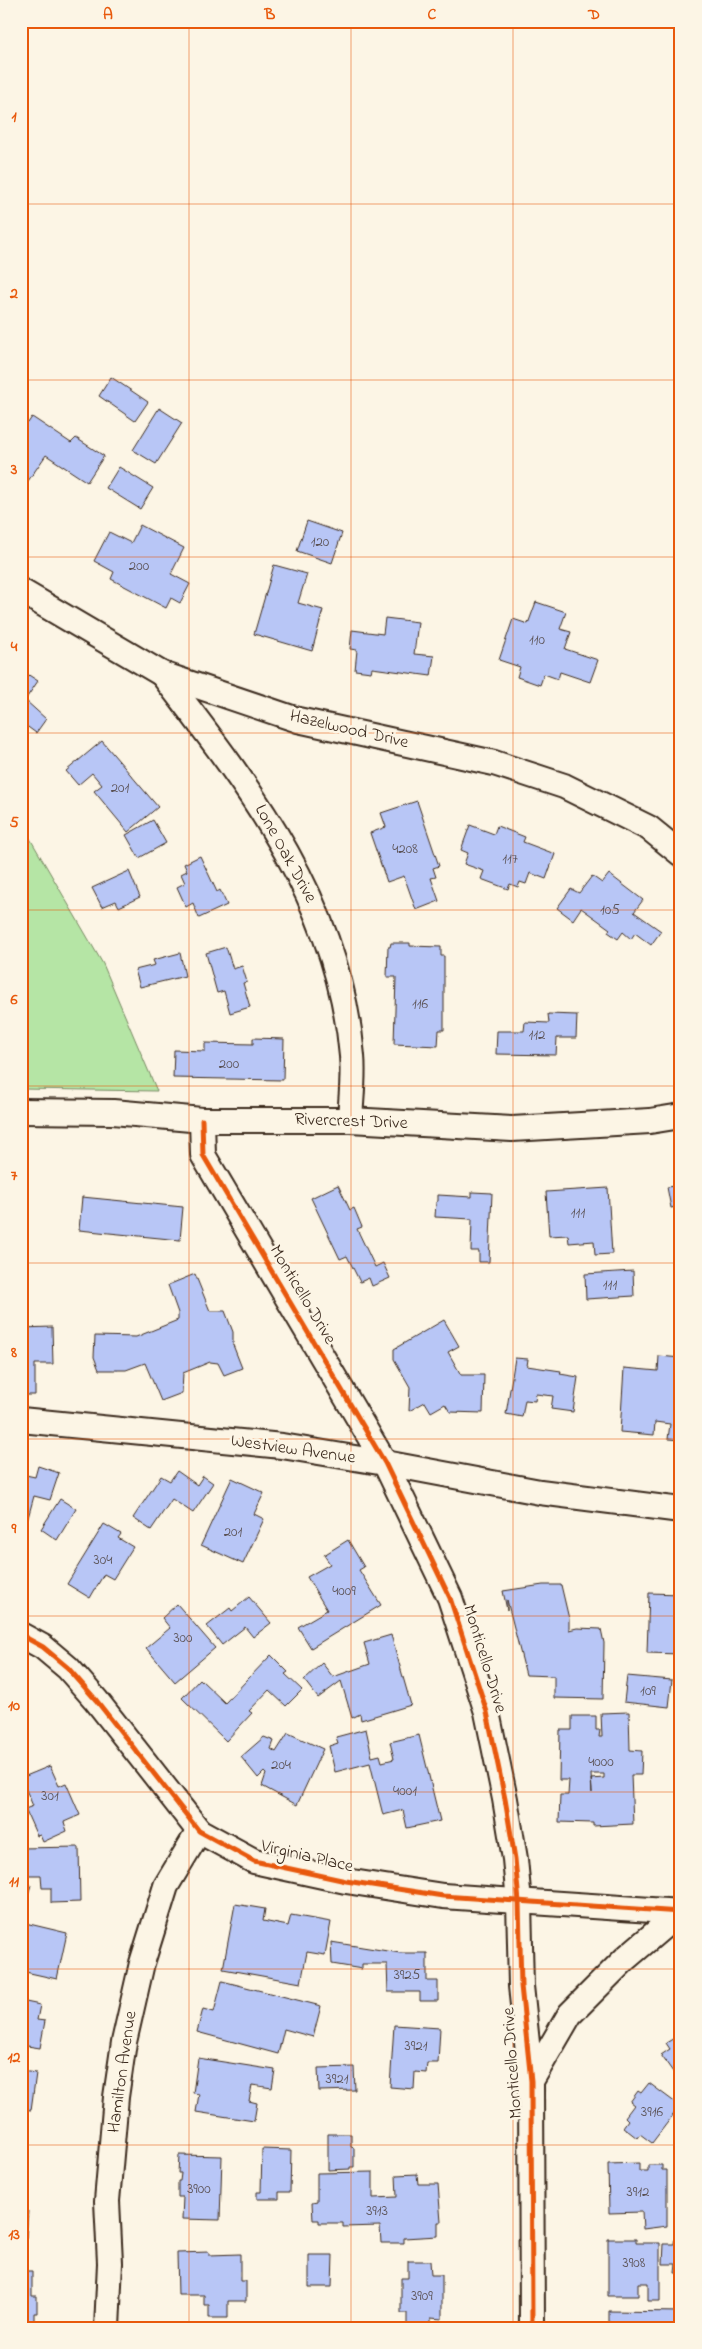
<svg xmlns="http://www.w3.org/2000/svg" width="702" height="2349" font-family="'Indie Flower',sans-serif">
<rect width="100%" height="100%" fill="#fcf5e5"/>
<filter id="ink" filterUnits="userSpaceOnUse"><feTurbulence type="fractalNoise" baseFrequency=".02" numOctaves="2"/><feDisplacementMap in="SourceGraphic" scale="10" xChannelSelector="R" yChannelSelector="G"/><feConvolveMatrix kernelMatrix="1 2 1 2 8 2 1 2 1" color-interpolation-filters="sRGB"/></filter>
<g filter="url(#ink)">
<polygon fill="#b5e5a5" stroke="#788862" points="21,823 103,964 157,1091 21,1089"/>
<g fill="#b8c6f6" stroke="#3b2a1e" fill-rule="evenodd">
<polygon points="111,377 148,402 135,421 99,396"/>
<polygon points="159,408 182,423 156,464 133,450"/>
<polygon points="32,417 71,443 76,438 104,456 87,482 46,455 28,481 21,477 21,418 28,423"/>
<polygon points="119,467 153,488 140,509 106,488"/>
<polygon points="307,521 342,533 332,563 297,551"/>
<polygon points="140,525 184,548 171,574 190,584 180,603 171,598 166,608 111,579 114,572 94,561 109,532 131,543"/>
<polygon points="274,565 307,574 298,603 323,610 312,651 254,634"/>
<polygon points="536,602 566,612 560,629 571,632 565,649 598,660 590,682 560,672 558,679 544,674 540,685 517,677 520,667 499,660 513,619 528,624"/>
<polygon points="385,618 418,622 414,654 434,656 431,676 372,668 371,672 355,670 357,650 350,649 352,630 383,634"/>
<polygon points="21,670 38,681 25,700 46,719 36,733 21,722"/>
<polygon points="102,741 158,807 128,832 94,791 102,785 92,773 78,785 66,771"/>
<polygon points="417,801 439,866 433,868 436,877 431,878 439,901 416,910 404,876 387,882 370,833 386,827 381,813"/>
<polygon points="153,820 166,843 139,858 126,835"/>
<polygon points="470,825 494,834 497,826 525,837 523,842 555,854 546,879 530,873 526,884 520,882 518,887 510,884 508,889 481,879 484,871 464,864 468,853 461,850"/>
<polygon points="200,856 217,892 220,890 227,905 199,918 193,903 186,907 177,887 185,883 181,874 187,871 184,864"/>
<polygon points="129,871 140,897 119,907 116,901 102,907 92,888"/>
<polygon points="609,874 643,900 634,912 661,931 651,945 635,933 631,939 623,932 618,939 608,932 610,929 581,908 573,920 557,908 571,889 579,893 592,876 602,883"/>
<polygon points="391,943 410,943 410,946 441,947 441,956 444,956 444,1030 439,1030 438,1046 394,1044 396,977 387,977 388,947 390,947"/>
<polygon points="226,947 233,969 242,966 247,982 243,983 250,1007 230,1013 224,991 217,993 206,953"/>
<polygon points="180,953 185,976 140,987 135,970 155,965 153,960"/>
<polygon points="548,1014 577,1015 576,1038 557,1038 556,1055 496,1054 497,1031 524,1031 525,1022 549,1023"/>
<polygon points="253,1038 284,1039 283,1080 173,1078 174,1050 205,1051 205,1043 253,1044"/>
<polygon points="338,1185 350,1210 354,1208 362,1227 357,1229 375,1267 383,1263 390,1278 372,1286 369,1278 360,1282 347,1256 340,1259 311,1198"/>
<polygon points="681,1185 681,1206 671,1208 667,1187"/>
<polygon points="608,1188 612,1254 595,1255 594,1241 569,1243 568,1235 549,1236 546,1192"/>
<polygon points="472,1192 492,1193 489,1262 479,1262 479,1251 471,1251 472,1219 435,1217 436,1202 438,1201 438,1195 472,1197"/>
<polygon points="82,1197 183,1207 180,1240 79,1230"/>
<polygon points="633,1271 634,1296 586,1299 585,1274"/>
<polygon points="195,1274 210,1311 225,1311 233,1332 233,1345 242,1368 224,1375 218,1363 210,1362 183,1373 182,1393 161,1401 145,1363 126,1370 99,1370 94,1357 95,1336 136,1337 178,1320 178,1313 168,1285"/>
<polygon points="444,1320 459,1346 448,1352 461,1375 484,1375 483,1413 450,1412 445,1404 431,1412 425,1402 409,1411 410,1387 394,1359 394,1349"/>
<polygon points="52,1327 53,1364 35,1364 35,1395 21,1395 21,1328"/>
<polygon points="659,1356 681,1358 681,1440 668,1439 670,1424 655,1422 654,1435 620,1432 624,1368 658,1371"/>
<polygon points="515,1358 528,1359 527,1366 561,1371 560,1374 578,1377 573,1412 551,1409 553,1396 536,1394 535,1401 525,1400 522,1417 506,1414"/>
<polygon points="38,1466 59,1473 50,1500 34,1496 21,1543 21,1474 35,1477"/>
<polygon points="177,1471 197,1485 203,1476 213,1483 193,1513 172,1499 151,1530 133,1518 161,1476 170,1481"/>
<polygon points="232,1478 264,1493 254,1514 264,1519 243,1564 201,1545"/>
<polygon points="60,1499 76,1509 57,1540 41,1529"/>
<polygon points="104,1524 121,1534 118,1538 133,1547 113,1579 104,1574 90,1598 67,1584"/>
<polygon points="348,1540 364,1567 359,1570 381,1605 311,1648 298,1627 327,1610 307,1577 330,1564 324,1555"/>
<polygon points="543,1585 561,1585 569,1619 569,1630 577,1628 601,1629 604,1643 603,1699 554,1698 554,1676 526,1675 507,1600 507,1610 503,1591"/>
<polygon points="649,1593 681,1594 681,1654 647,1653"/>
<polygon points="249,1597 271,1623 253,1637 245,1627 222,1645 207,1626 230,1608 232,1611"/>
<polygon points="177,1604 215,1648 175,1682 146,1648 170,1628 162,1618"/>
<polygon points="391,1635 411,1705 361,1720 360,1714 352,1718 341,1681 318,1698 304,1680 322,1663 333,1677 370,1664 364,1643"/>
<polygon points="271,1655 288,1672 285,1674 302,1690 286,1706 269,1690 249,1711 252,1713 226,1741 182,1698 200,1679 225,1703"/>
<polygon points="627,1676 672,1680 669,1707 624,1702"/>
<path d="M 629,1712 L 630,1750 L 642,1751 L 641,1775 L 631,1775 L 633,1824 L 593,1826 L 593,1823 L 559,1822 L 560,1795 L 568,1795 L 569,1780 L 559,1780 L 560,1730 L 572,1730 L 572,1716 L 596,1716 L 596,1730 L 600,1730 L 599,1737 L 602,1737 L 601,1713 ZM 591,1774 L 604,1774 L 604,1778 L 591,1779 L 592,1793 Z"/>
<polygon points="366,1729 372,1757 380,1755 382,1762 394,1759 390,1742 419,1735 440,1821 407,1828 403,1810 383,1815 370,1763 335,1772 329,1746 338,1743 336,1737"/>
<polygon points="288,1733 323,1749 297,1805 262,1786 266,1774 264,1772 258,1778 241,1757 264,1737 274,1741 271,1749 276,1752"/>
<polygon points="50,1766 59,1786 66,1783 80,1815 64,1822 67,1831 43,1842 40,1835 37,1836 25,1809 33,1806 21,1778"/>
<polygon points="79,1847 80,1902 51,1903 51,1888 42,1888 41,1875 21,1875 21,1848"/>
<polygon points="21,1882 31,1885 23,1911 21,1910"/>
<polygon points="235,1904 265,1909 263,1921 288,1926 291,1915 331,1922 325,1955 307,1952 301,1983 223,1969"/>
<polygon points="21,1922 67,1933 57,1979 21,1971"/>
<polygon points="331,1942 400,1953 427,1953 427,1981 438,1981 438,2001 420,2001 420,1992 388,1992 387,1964 362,1964 362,1969 332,1964"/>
<polygon points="222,1981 321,2006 313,2037 284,2029 278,2054 197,2032 203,2009 214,2012"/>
<polygon points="21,2001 40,2005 37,2020 45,2021 40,2048 21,2045"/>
<polygon points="394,2025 440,2028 438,2063 427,2063 426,2073 415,2072 414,2089 390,2087"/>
<polygon points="681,2034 681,2067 673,2072 661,2055 670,2049 666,2043"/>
<polygon points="198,2058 275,2070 272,2088 252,2085 249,2101 257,2103 254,2121 196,2112 199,2094 193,2093"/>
<polygon points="354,2067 355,2090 319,2091 318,2068"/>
<polygon points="21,2071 36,2073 31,2110 21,2109"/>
<polygon points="649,2083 680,2106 652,2143 640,2134 637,2138 623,2127 628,2120 625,2117 634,2105 630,2102 638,2091 641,2093"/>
<polygon points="328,2134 351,2134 351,2147 354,2148 354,2167 350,2167 350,2169 328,2170"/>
<polygon points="262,2149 291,2150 290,2192 279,2192 279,2199 257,2199 257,2192 261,2192"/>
<polygon points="179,2155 222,2156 220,2220 182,2219 183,2197 178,2197 178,2181 180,2181 181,2173 178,2173"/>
<polygon points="639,2163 639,2171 648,2171 648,2165 662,2165 662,2170 667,2170 667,2226 643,2229 642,2212 609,2213 608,2164"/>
<polygon points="373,2172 373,2198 397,2197 396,2175 417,2174 418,2184 438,2184 441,2222 438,2222 438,2236 404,2238 404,2243 381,2243 380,2226 343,2227 343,2223 319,2223 319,2220 313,2220 312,2203 317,2202 317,2173"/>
<polygon points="21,2211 28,2211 26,2239 21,2239"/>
<polygon points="675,2234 681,2234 681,2273 675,2273 676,2264 663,2264 664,2244 674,2244"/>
<polygon points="608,2239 636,2239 636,2243 660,2243 660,2301 648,2301 648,2283 638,2283 638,2296 608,2296"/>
<polygon points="209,2252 209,2255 240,2254 240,2281 246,2281 246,2301 228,2301 228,2318 209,2318 209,2305 204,2305 204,2295 178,2295 177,2253"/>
<polygon points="309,2255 333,2255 332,2287 309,2287"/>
<polygon points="408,2261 430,2261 431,2275 442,2275 442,2319 431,2318 431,2328 407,2328 407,2313 401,2313 401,2278 408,2278"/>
<polygon points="21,2271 32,2271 32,2296 37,2296 37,2313 34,2313 34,2324 21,2324"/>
<polygon points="609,2311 681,2312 681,2328 609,2328"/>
</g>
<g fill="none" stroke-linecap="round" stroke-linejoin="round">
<g stroke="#3b2a1e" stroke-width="28">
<g id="minor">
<polyline points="21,591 162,674 298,720 494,763 564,786 649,828 681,854"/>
<path d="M 162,674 C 252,791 339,903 352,1056 C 354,1077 351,1099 350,1120"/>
<polyline points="21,1111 113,1112 202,1120 350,1120 512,1129 650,1121 681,1116"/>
<polyline points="202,1120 203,1155 385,1463 450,1598 487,1712 505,1799 515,1859 519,1902 521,1986 531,2081 532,2328"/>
<polyline points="21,1420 282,1446 385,1463 540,1492 681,1510"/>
<polyline points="21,1635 43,1647 68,1668 96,1700 199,1831 254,1861 346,1881 443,1896 681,1912"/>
<polyline points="531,2081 570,2014 626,1958 680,1912"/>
<polyline points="107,2328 110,2263 107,2201 116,2097 124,2042 142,1963 166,1886 199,1831"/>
</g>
</g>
<use href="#minor" stroke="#fcf5e5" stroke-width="24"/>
<g stroke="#fcf5e5" stroke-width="8">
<g id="cycleway">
<polyline points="202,1120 203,1155 385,1463 450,1598 487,1712 505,1799 515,1859 519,1902 521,1986 531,2081 532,2328"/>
<polyline points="21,1635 43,1647 68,1668 96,1700 199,1831 254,1861 346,1881 443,1896 681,1912"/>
</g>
</g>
<use href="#cycleway" stroke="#e8590c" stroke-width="5"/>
</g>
</g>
<path fill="none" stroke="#e8590c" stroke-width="1" stroke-opacity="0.55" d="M 189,21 L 189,2328M 351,21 L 351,2328M 513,21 L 513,2328M 21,204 L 681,204M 21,380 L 681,380M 21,557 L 681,557M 21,733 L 681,733M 21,910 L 681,910M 21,1086 L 681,1086M 21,1263 L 681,1263M 21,1439 L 681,1439M 21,1616 L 681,1616M 21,1792 L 681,1792M 21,1969 L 681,1969M 21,2145 L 681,2145"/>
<g text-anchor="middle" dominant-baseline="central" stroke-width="5" stroke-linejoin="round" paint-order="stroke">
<g font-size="15" fill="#5a5154">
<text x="320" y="542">120</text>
<text x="139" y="566">200</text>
<text x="537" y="640">110</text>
<text x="120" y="788">201</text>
<text x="405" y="849">4208</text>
<text x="510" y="859">117</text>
<text x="610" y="910">105</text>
<text x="420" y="1004">116</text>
<text x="537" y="1035">112</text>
<text x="229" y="1064">200</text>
<text x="578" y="1213">111</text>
<text x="610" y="1285">111</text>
<text x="233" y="1532">201</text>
<text x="103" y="1560">304</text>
<text x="344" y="1591">4009</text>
<text x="183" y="1638">300</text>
<text x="648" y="1691">109</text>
<text x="601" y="1762">4000</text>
<text x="281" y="1765">204</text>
<text x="405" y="1791">4001</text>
<text x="50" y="1796">301</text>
<text x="407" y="1975">3925</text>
<text x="416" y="2046">3921</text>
<text x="337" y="2079">3921</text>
<text x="652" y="2112">3916</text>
<text x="199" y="2189">3900</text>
<text x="638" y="2192">3912</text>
<text x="377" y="2211">3913</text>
<text x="634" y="2263">3908</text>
<text x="422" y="2296">3909</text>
</g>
<g font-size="18" fill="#3b2a1e" stroke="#fcf5e5">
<text transform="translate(349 730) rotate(13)">Hazelwood Drive</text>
<text transform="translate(285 854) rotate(61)">Lone Oak Drive</text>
<text transform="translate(351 1122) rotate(2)">Rivercrest Drive</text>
<text transform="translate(302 1295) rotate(59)">Monticello Drive</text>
<text transform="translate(293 1450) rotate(8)">Westview Avenue</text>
<text transform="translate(484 1659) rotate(73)">Monticello Drive</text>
<text transform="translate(307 1857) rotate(13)">Virginia Place</text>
<text transform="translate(513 2063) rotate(-94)">Monticello Drive</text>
<text transform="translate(123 2072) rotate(-82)">Hamilton Avenue</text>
</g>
</g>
<rect width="702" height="2349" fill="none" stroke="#fcf5e5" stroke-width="55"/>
<rect x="28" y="28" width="646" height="2294" fill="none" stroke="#e8590c" stroke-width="2"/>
<g font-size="16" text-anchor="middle" font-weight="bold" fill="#e8590c">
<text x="108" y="19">A</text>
<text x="270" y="19">B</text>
<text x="432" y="19">C</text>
<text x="594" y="19">D</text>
<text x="14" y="121">1</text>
<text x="14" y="298">2</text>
<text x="14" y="474">3</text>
<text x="14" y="651">4</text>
<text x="14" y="827">5</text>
<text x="14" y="1004">6</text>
<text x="14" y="1180">7</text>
<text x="14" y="1357">8</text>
<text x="14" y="1533">9</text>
<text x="14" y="1710">10</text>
<text x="14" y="1886">11</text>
<text x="14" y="2062">12</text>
<text x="14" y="2239">13</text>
</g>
</svg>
